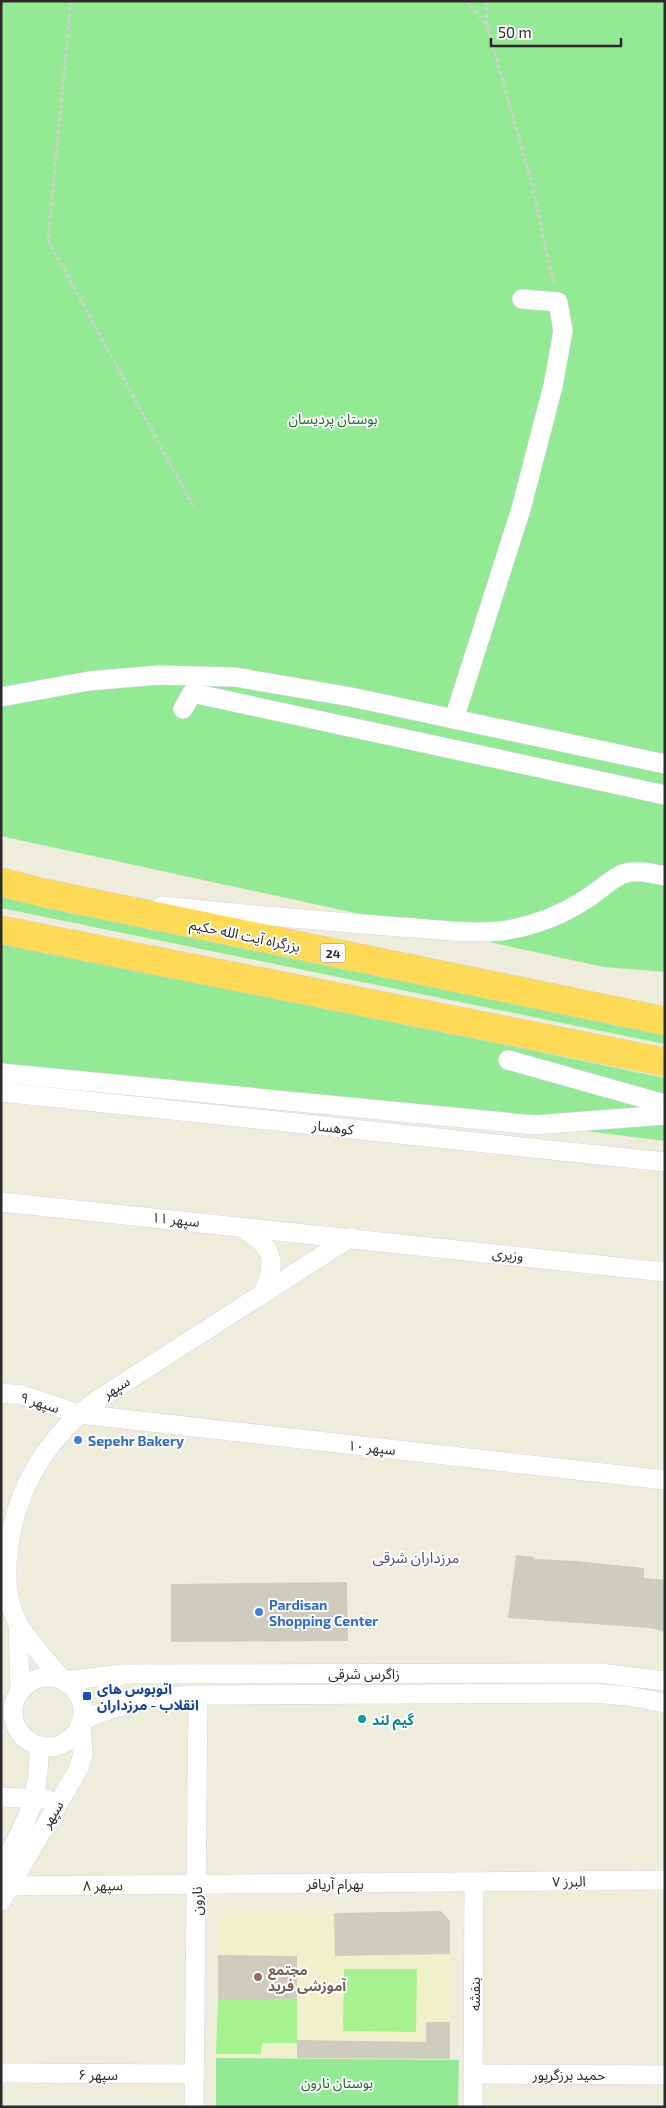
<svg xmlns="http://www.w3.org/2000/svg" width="666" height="2108" font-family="'Exo 2','Noto Sans Arabic',sans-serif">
<rect width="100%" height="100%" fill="#eeeddc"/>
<polygon fill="#f0f1cb" points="441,1911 450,1921 450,2059 216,2058 219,1918 224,1913"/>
<g fill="#94e995">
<polygon points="1,1 665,1 665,972 604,967 1,836"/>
<polygon points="1,897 665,1034 665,1044 1,908"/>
<polygon points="1,941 665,1078 665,1141 562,1128 1,1073"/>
<polygon points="216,2058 459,2060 458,2107 216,2107"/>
</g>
<g fill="#a6f28f">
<polygon points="344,1969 417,1969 416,2032 343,2031"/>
<polygon points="218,1999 297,1999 297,2043 262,2043 261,2054 216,2054"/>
</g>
<g fill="#cdccbf">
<polygon points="516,1555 534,1557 534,1559 576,1561 644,1568 644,1578 665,1580 665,1632 651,1628 508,1618"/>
<polygon points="347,1582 348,1641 171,1642 171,1584"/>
<polygon points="441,1911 450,1921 450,1954 335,1956 334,1913"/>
<polygon points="218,1955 297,1956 297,1999 218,1999"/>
<polygon points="426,2022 450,2022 450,2059 297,2058 297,2040 426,2042"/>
</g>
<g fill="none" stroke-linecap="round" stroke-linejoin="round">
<g stroke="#d5d1e5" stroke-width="20">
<g id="minor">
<polyline points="1,697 89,681 158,675 235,677 351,697 665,764"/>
<polyline points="183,709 192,693 665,795"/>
<polyline points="454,719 521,509 553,386 563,331 558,302 522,299"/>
<path d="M 162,906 C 242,914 321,921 400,927 C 437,929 477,936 513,929 C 537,924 563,914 583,901 C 620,878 616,864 665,876"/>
<polyline points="508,1060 665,1104"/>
<polyline points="1,1073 534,1125 665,1115"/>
<polyline points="1,1092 665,1162"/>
<polyline points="1,1202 665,1272"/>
<path d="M 242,1228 C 274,1247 278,1261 262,1295"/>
<path d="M 351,1237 L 99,1399 C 47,1436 14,1491 8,1554 C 5,1578 7,1604 19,1625 C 31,1645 49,1663 64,1681 L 123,1674 L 599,1673 L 665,1681"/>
<polyline points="1,1393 22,1395 79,1414 665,1480"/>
<polyline points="18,1624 20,1691"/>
<path d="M 123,1674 C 111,1680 101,1686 111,1699 L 131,1703"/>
<circle cx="48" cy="1712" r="35"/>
<polyline points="1,1797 47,1799"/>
<path d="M 1,1868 C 27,1822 40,1799 39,1745"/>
<polyline points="1,1886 665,1880"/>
<path d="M 1,1901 L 79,1768 L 83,1753 L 81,1721 C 119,1703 156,1696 198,1695 L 593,1693 L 628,1696 L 665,1703"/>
<polyline points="1,2073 194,2074"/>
<polyline points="473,2074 665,2075"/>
<polyline points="194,2107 198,1695"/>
<polyline points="473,2107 474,1882"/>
</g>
</g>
<g stroke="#d0d0d0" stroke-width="29">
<g id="highway">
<polyline points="1,882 44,893 665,1021"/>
<polyline points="1,930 665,1062"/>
</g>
</g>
<g stroke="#d0d0d0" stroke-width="3" stroke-dasharray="4 2.5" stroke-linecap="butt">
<polyline points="71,1 48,240 193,506"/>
<polyline points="466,1 487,25"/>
<polyline points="486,1 487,25 532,185 554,285"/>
</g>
<use href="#minor" stroke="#fff" stroke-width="19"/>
<use href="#highway" stroke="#ffda57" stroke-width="28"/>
</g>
<g fill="#3f7fe0" stroke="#fff" stroke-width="2">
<circle cx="78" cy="1440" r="5"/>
<circle cx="259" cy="1612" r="5"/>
</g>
<rect fill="#1a4fb4" stroke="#fff" stroke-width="2" x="82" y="1691" width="10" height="10" rx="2.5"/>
<circle fill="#0f9aa8" stroke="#fff" stroke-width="2" cx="362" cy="1719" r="5"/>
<circle fill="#8d6e63" stroke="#fff" stroke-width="2" cx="258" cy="1977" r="5"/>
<g text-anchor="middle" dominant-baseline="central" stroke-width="4" stroke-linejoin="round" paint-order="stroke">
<rect fill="#fff" stroke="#6b6b6b" stroke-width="1" x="320.5" y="943.5" width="25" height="19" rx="4"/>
<g font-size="12" font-weight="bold" fill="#2b2b2b">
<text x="333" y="953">24</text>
</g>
<g font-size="14" fill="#147021" stroke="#fff">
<text x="333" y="418">بوستان پردیسان</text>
<text x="337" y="2082">بوستان نارون</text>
</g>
<g font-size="14" fill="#2b2b2b" stroke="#fff">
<text transform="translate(245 935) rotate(12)">بزرگراه آیت الله حکیم</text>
<text transform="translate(333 1127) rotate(6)">کوهسار</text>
<text transform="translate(176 1219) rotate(6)">سپهر ۱۱</text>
<text transform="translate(508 1254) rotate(6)">وزیری</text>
<text transform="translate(116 1387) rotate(-32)">سپهر</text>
<text transform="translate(40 1402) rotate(17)">سپهر ۹</text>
<text transform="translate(372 1447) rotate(6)">سپهر ۱۰</text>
<text x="364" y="1673">زاگرس شرقی</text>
<text transform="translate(52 1814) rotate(-59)">سپهر</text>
<text transform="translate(569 1881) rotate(-1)">البرز ۷</text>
<text x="335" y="1883">بهرام آریافر</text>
<text transform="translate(103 1885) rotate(-1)">سپهر ۸</text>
<text transform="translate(196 1901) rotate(-90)">نارون</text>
<text transform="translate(474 1994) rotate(-90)">بنفشه</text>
<text x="98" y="2074">سپهر ۶</text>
<text x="569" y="2074">حمید برزگرپور</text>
</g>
<g font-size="14" font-weight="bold" fill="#366cbe" stroke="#fff" text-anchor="start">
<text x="88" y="1440">Sepehr Bakery</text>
<text x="269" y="1604">Pardisan<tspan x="269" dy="16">Shopping Center</tspan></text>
</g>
<g font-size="14" font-weight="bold" fill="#164399" stroke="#fff" text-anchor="start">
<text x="97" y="1688">اتوبوس های<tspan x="97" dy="16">انقلاب - مرزداران</tspan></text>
</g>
<g font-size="14" font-weight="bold" fill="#0d838f" stroke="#fff" text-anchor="start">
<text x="372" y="1719">گیم لند</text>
</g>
<g font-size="14" font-weight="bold" fill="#785e54" stroke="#fff" text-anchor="start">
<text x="268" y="1969">مجتمع<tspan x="268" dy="16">آموزشی فرید</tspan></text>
</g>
<g font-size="15" fill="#514780" stroke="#fff">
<text x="416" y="1557">مرزداران شرقی</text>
</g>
</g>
<rect width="666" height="2108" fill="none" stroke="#2b2b2b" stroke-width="5"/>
<path d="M491 38v8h130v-8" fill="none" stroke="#2b2b2b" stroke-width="2.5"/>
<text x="498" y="38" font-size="15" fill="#2b2b2b" stroke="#ffffff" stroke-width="4" paint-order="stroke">50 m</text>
</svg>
